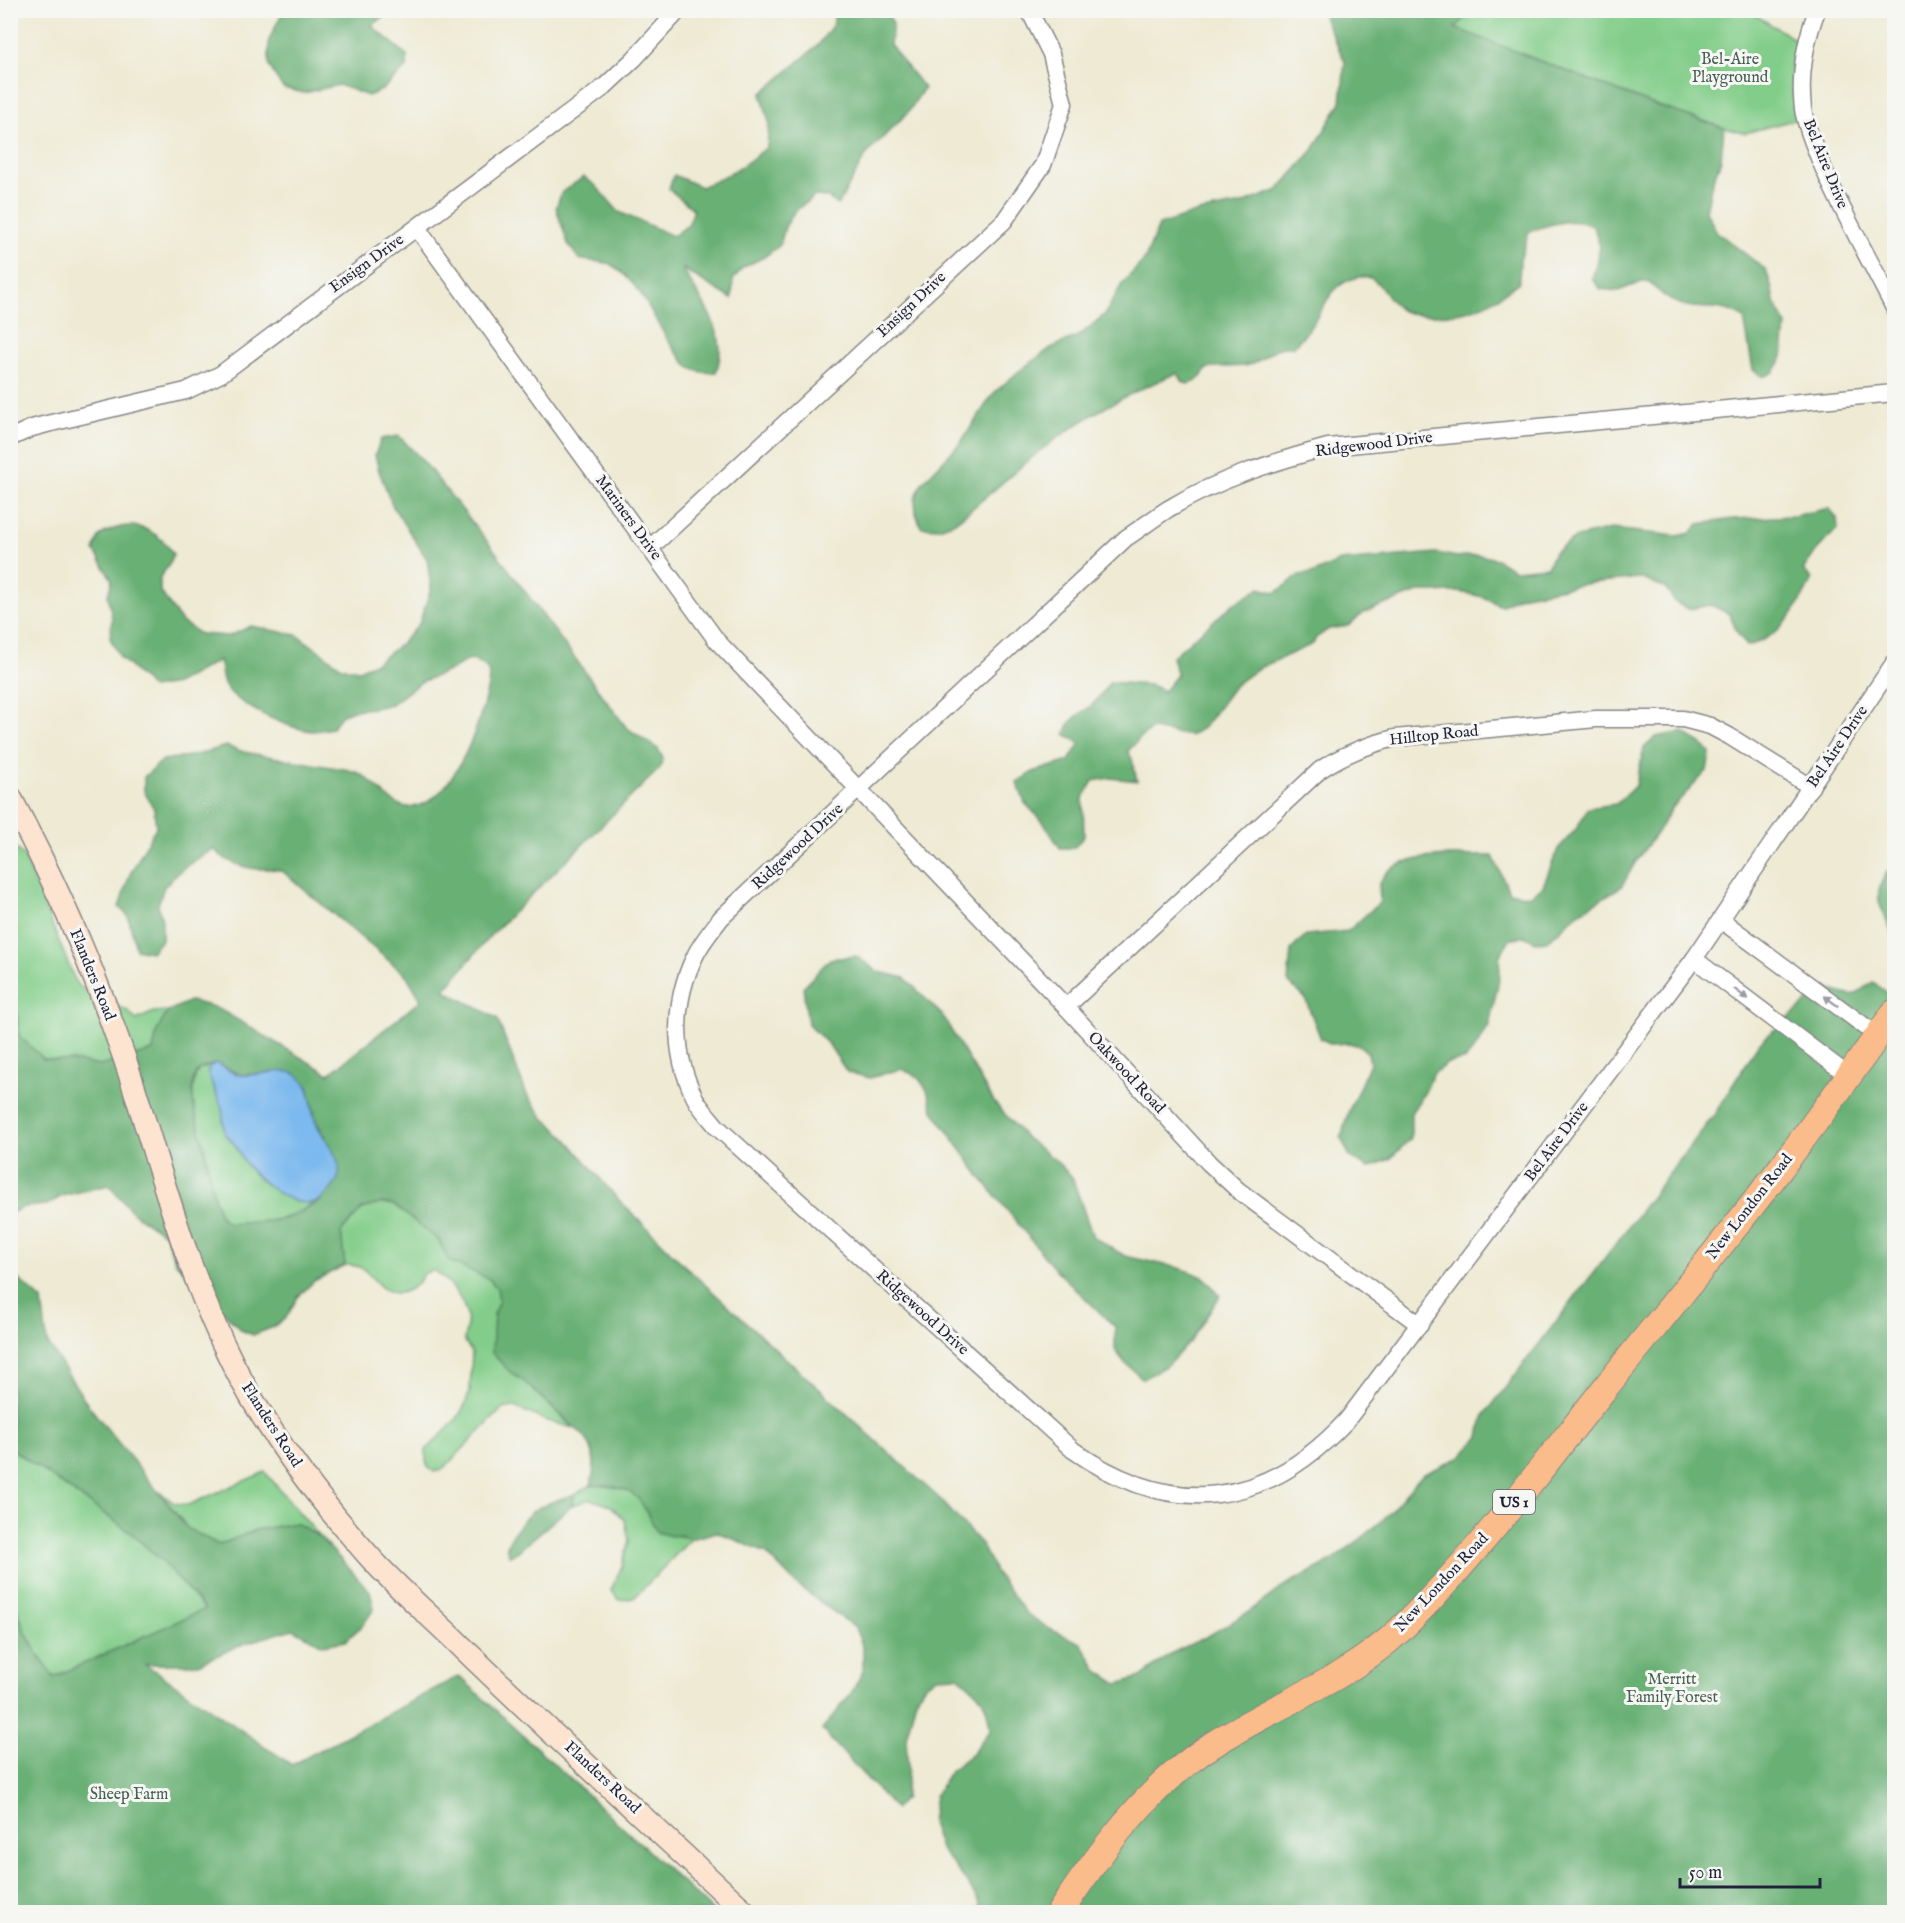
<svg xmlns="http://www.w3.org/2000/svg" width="1905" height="1923" font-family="'IM FELL English',serif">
<rect width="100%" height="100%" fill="#f6f6f2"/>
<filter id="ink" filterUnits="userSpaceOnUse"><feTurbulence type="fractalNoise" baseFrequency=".0167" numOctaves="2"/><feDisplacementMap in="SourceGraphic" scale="12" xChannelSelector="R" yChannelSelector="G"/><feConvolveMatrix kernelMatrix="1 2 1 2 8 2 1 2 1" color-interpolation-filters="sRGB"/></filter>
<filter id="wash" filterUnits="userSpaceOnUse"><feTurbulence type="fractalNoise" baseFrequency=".008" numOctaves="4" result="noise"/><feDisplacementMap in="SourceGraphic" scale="24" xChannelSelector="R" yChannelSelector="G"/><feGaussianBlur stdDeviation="1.35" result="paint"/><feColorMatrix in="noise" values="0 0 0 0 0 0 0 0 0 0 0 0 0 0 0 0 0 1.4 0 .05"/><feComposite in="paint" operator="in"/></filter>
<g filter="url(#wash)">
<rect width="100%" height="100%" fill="#eeead3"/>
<g fill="#82cd89" stroke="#527862" stroke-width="1.5">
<path d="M 1472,11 L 1749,11 L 1796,40 C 1789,68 1791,91 1797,119 L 1745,133 L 1724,128 L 1649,103 L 1454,28 Z"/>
<polygon points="10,843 24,856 77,985 128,1011 136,1020 154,1012 168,1011 157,1031 153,1051 100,1066 80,1062 44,1059 19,1036 16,998 11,978"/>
<path d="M 209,1067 L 208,1073 L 222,1108 L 225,1135 C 236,1142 237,1151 244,1162 C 258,1183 288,1202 313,1203 C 287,1222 261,1223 229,1224 C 226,1221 221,1219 220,1214 C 211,1195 210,1171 205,1151 C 200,1126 184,1093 199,1069 Z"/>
<path d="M 382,1203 L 394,1204 L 439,1241 L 449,1261 L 489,1279 L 497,1288 L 499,1300 L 494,1313 L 509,1371 L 526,1383 L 573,1428 L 548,1421 L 514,1407 L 502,1409 L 443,1469 L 434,1472 L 428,1467 L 426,1461 L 426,1450 L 456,1420 L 465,1405 L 470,1390 L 472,1353 L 464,1340 C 465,1333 469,1323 467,1316 C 463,1298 448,1279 433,1270 L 423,1274 C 418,1288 399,1299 384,1289 C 376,1284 371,1274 363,1269 C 358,1265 351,1265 345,1265 L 341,1232 L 362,1209 Z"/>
<polygon points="10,1448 130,1532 163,1562 205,1609 54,1677 38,1655 25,1631 11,1593"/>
<polygon points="265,1472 320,1537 296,1523 256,1530 219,1545 188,1529 159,1491 174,1503 188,1505"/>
<path d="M 591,1485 C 604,1486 623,1486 634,1495 C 643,1501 652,1522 657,1532 C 669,1536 680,1534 691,1539 L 634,1598 L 619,1600 L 611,1590 L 622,1566 L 629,1540 L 625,1520 L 611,1506 L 590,1499 L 571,1506 L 575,1494 Z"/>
</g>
<g fill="#69b075" stroke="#466958" stroke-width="1.5" fill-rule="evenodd">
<polygon points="283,11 391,11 372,26 407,55 407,67 382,90 368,96 339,85 304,93 283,88 269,66 269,40"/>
<path d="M 834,11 L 886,11 L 893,24 L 890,45 L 924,88 L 909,111 L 866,155 L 838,205 L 827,197 L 815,196 L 794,212 L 785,227 L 780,245 L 764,257 L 742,268 L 733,280 L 732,299 L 683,269 C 700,301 731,334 716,372 C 707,373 698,373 689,367 C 685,364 681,357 677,353 C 654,324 644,284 610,264 C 606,262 586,261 579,259 L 568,244 L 556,208 L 562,192 L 584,177 L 596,186 L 619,212 L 673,236 L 688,225 L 694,210 L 669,189 L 674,175 L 701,187 C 727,177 746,165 767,147 L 769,122 L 761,94 L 819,44 L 834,23 Z"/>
<path d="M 1321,11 L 1472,11 L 1455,28 L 1649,103 L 1724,128 L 1721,160 L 1712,183 L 1706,211 L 1717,232 L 1766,270 L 1771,285 L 1774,302 L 1786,324 L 1783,357 L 1774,372 L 1763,377 L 1753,370 L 1744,318 C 1713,296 1684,324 1650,282 L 1642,282 L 1618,291 L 1601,289 L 1592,279 L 1600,247 L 1594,227 C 1576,216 1548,224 1529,232 L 1520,260 L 1519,282 C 1490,306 1465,316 1427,315 C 1418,314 1409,315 1401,310 C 1381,297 1381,265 1347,281 C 1329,290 1324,308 1313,323 C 1307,333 1300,340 1292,347 C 1273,345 1268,357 1252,364 C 1239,369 1223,365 1208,368 L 1200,378 L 1189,384 L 1184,383 L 1177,373 C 1136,390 1096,410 1059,437 C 1023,462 991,495 955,522 L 939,528 L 921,527 L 916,513 L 915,499 L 922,483 L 961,442 L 993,394 L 1019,371 L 1051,348 L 1080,335 L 1105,314 L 1122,284 L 1145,259 L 1159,225 L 1198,212 L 1242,204 L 1278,190 L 1313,150 L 1341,102 L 1345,62 Z"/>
<path d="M 399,436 L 424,462 L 495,551 L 626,727 L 658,749 L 663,758 L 660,768 L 490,936 L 444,990 L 497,1018 L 527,1095 L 543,1117 L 566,1138 L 616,1197 L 689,1270 L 941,1500 L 981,1544 L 996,1573 L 1026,1613 L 1050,1629 L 1081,1643 L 1097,1670 L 1118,1684 L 1141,1677 L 1172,1653 L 1208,1636 L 1247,1613 L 1284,1586 L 1333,1560 L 1383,1520 L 1422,1475 L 1460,1457 L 1479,1437 L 1483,1417 L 1714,1115 L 1759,1043 L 1824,988 L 1852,996 L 1873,982 L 1894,998 L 1894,1912 L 981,1912 L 980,1903 L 963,1877 L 940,1849 L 931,1823 L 935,1795 L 951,1770 L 973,1753 L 990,1730 C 987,1699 982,1696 958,1676 L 937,1677 L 924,1686 L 916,1699 L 906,1738 L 908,1768 L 905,1798 L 895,1809 L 822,1730 L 850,1695 L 863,1671 L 863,1648 L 855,1628 L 796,1584 L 766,1553 L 717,1532 L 691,1539 L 682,1535 L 671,1536 L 657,1532 C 652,1522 643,1501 634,1495 C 623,1486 604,1486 591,1485 C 595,1466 596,1453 585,1437 L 526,1383 L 509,1371 L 492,1353 L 494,1313 L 499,1300 L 497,1288 L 489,1279 L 449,1261 L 439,1241 L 394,1205 L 382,1203 L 362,1209 L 341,1232 L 345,1265 L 314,1281 L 298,1297 L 286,1318 L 271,1328 L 253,1335 L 241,1330 L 175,1262 L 165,1234 L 134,1214 L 109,1185 L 62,1196 L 47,1205 L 24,1207 L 11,1213 L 10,978 L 16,998 L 19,1036 L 44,1059 L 80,1062 L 100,1066 L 153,1051 L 157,1031 L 168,1011 L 190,1001 L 211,1006 L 226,1013 L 329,1074 L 421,1000 L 407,976 L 282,871 C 274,868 266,869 257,869 C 239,867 227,862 213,849 L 183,868 L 164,887 L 158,905 L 162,920 L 162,939 L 151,952 L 136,949 L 128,916 L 119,907 L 130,874 L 156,827 L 154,809 L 144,791 L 144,777 L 163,760 L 196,755 L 226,746 L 244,752 C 271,757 298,761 325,766 C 334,768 347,768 356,772 C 375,779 389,806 408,807 C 449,808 476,734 484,702 C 486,693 491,680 488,671 C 485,663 476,662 469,659 L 451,670 L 421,682 L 392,704 L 374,708 L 353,710 L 342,715 L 332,728 C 326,729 319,731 313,731 C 290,729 233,705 224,683 C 221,676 221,667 219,660 L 176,684 L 152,688 L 120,657 L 110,638 L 112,619 L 108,595 L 112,580 L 94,550 C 96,547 97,540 99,537 C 103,532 111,530 117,528 C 140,521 161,534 173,554 L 169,565 L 160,577 L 160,590 L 168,603 L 182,622 L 200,634 L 229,636 L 251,626 L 297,635 L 342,667 L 359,670 L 377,662 L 402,643 L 419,624 L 431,589 L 427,559 L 393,507 L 379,471 L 375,455 L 381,439 ZM 216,1063 L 240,1075 L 285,1072 L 294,1073 L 308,1086 L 316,1122 L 326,1137 L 321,1200 L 298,1214 L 279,1220 L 229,1224 C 226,1221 221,1219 220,1214 C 211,1195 210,1171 205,1151 C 201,1130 188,1099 194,1077 C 197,1067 208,1067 216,1063 Z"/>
<path d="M 1829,508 L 1837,518 L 1838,528 L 1816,551 L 1803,570 L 1812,579 C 1797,610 1782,637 1747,646 L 1738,634 L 1729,614 L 1711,605 L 1688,609 L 1676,603 L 1665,588 L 1640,578 L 1590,583 L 1520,596 L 1501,606 L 1483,597 L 1460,592 L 1418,592 L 1363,613 L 1348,626 L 1329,629 L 1316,638 L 1313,644 L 1257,669 L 1235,685 L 1205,726 L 1190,736 L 1153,729 L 1141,737 L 1128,751 L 1132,759 L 1137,781 L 1110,778 L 1093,781 L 1083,798 L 1084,836 L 1074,848 L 1060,848 L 1044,823 L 1025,803 L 1017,782 L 1033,772 L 1069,761 L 1080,743 L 1065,734 C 1072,714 1082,715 1095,702 C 1100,696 1105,689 1110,682 L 1151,685 L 1164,691 L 1177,675 L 1172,657 L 1233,604 L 1260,588 L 1276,593 L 1299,575 L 1314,573 L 1340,561 L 1436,553 L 1457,557 L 1479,555 L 1497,559 L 1514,570 L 1547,567 L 1554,552 L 1577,537 L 1611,529 L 1678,536 L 1691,533 L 1699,524 L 1733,519 L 1794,516 Z"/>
<path d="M 1682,732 L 1701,743 L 1710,753 L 1707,771 L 1673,807 L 1655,835 L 1636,861 L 1622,886 L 1577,914 L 1548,941 L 1536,942 L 1524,936 L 1510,939 L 1499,957 L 1500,975 L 1489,1025 L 1480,1041 L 1466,1059 L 1448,1063 L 1434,1073 L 1425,1092 L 1411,1113 L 1411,1138 L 1390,1159 L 1368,1168 L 1350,1157 L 1341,1138 L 1348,1113 L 1370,1063 L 1368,1053 L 1360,1046 L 1349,1043 L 1332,1044 L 1321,1039 L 1305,998 L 1288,982 L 1291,950 L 1306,935 L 1348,931 L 1380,902 L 1379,883 C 1382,879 1386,872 1391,869 C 1416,853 1464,856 1493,856 L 1509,892 L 1529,896 L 1543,886 L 1558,849 L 1577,828 L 1588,808 L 1616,804 L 1636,785 L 1644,748 L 1656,737 Z"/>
<path d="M 1894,863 L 1894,943 C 1887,905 1863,902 1894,863 Z"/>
<polygon points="856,956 879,972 905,978 942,1015 994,1102 1026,1138 1054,1159 1072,1177 1093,1237 1125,1256 1179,1268 1204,1277 1220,1296 1192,1339 1169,1364 1143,1379 1125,1363 1115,1350 1115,1327 1052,1266 982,1179 933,1111 927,1090 917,1076 901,1069 870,1078 847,1072 829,1045 808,1024 803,987 830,959"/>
<polygon points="11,1276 17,1278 42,1300 47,1342 88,1405 188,1529 219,1545 256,1530 296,1523 320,1537 370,1591 374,1609 362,1626 345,1641 323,1645 293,1629 243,1644 198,1664 145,1664 292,1765 459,1676 714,1912 11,1912 11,1593 25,1631 38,1655 54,1677 205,1609 163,1562 130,1532 11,1448"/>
<path d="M 575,1494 L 571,1506 L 517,1552 L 509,1555 C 504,1547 508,1542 513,1534 C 532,1505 543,1505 575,1494 Z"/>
</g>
<path fill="#7bb9ee" stroke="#4e6e94" stroke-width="1.5" d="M 216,1063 C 225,1067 231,1074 240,1075 C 256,1077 283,1067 295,1074 C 314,1084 309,1106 316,1123 C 325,1144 352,1164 332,1188 C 327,1193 323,1200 315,1202 C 292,1209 259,1181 246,1164 C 237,1153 239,1144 225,1135 L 222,1108 L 208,1073 L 209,1067 Z"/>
</g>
<g filter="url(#ink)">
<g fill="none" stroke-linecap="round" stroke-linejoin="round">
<g stroke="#888687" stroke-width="19">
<g id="street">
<path d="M 1817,10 C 1805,42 1799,75 1803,109 C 1806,128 1815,148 1822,165 C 1843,214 1870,260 1894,308"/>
<polyline points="417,228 717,641 1066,1007 1209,1163 1239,1191 1420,1325"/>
<path d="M 1894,393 L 1328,447 C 1273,462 1218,479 1168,509 C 1154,518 1140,529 1126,538 L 721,918 C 712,930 701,943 695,956 C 673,1001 672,1053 695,1098 C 700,1108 710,1118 717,1127 L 1073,1450 C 1171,1519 1265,1509 1347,1420 L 1694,959 L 1894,663"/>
<polyline points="10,438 32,428 47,424 186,391 221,374 603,88 634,59 679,10"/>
<polyline points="650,548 1004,221 1043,165 1064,104 1051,54 1029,10"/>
<polyline points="1721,920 1878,1036"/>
<polyline points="1694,959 1849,1076"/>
<path d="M 1066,1007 L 1320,770 C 1343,754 1367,745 1395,738 L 1596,719 L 1683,719 L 1710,726 L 1729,736 L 1811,787"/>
</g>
</g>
<g stroke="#888687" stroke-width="25">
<path id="secondary" d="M 10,797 C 54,879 92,965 123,1054 C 158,1157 183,1266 233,1364 C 268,1433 316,1496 367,1554 C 397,1588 433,1618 465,1650 C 557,1739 652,1825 745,1912"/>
</g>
<g stroke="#888687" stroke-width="28">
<path id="primary" d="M 1060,1912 C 1101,1850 1146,1789 1209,1747 C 1271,1706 1345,1682 1400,1630 C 1476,1556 1539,1471 1605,1388 C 1664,1315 1724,1243 1780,1169 C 1819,1118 1857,1065 1894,1013"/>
</g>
<use href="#street" stroke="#fff" stroke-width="16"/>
<use href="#secondary" stroke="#fde4d0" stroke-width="22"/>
<use href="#primary" stroke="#f9bc8a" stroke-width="26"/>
</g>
<defs><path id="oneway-solid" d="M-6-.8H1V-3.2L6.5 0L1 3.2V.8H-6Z" transform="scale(1.5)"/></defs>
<g fill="#9c9ca7">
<use href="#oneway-solid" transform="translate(1741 994) rotate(37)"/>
<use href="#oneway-solid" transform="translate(1831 1001) rotate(-144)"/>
</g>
</g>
<g text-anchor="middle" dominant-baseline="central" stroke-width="6" stroke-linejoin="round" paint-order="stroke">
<rect fill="#f6f6f2" stroke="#626272" stroke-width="1.5" x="1493" y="1490" width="42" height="24" rx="4.5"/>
<g font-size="15" font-weight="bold" fill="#22223b">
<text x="1514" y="1502">US 1</text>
</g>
<g font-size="16" fill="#445e56" stroke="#f6f6f2">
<text x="1730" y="60">Bel-Aire<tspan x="1730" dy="18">Playground</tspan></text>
<text x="1672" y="1680">Merritt<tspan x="1672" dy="18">Family Forest</tspan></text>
<text x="129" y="1795">Sheep Farm</text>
</g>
<g font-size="16" fill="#22223b" stroke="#f6f6f2">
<text transform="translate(1825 164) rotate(68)">Bel Aire Drive</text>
<text transform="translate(367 264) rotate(-36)">Ensign Drive</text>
<text transform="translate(912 305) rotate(-43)">Ensign Drive</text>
<text transform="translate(1374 445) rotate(-7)">Ridgewood Drive</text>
<text transform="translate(628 518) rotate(54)">Mariners Drive</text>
<text transform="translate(1434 736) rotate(-6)">Hilltop Road</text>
<text transform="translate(1838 747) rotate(-56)">Bel Aire Drive</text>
<text transform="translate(798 847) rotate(-43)">Ridgewood Drive</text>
<text transform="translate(92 975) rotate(68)">Flanders Road</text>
<text transform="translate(1126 1073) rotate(47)">Oakwood Road</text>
<text transform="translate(1557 1142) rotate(-53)">Bel Aire Drive</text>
<text transform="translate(1750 1207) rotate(-52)">New London Road</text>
<text transform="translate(922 1313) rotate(42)">Ridgewood Drive</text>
<text transform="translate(271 1425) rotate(57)">Flanders Road</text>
<text transform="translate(1442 1583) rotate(-47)">New London Road</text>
<text transform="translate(602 1778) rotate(43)">Flanders Road</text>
</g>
</g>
<rect width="1905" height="1923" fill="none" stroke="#f6f6f2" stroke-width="36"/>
<path d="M1680 1878v9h140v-9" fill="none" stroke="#22223b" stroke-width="3"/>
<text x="1689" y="1878" font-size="18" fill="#22223b" stroke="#f6f6f2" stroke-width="4.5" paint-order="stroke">50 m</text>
</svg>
